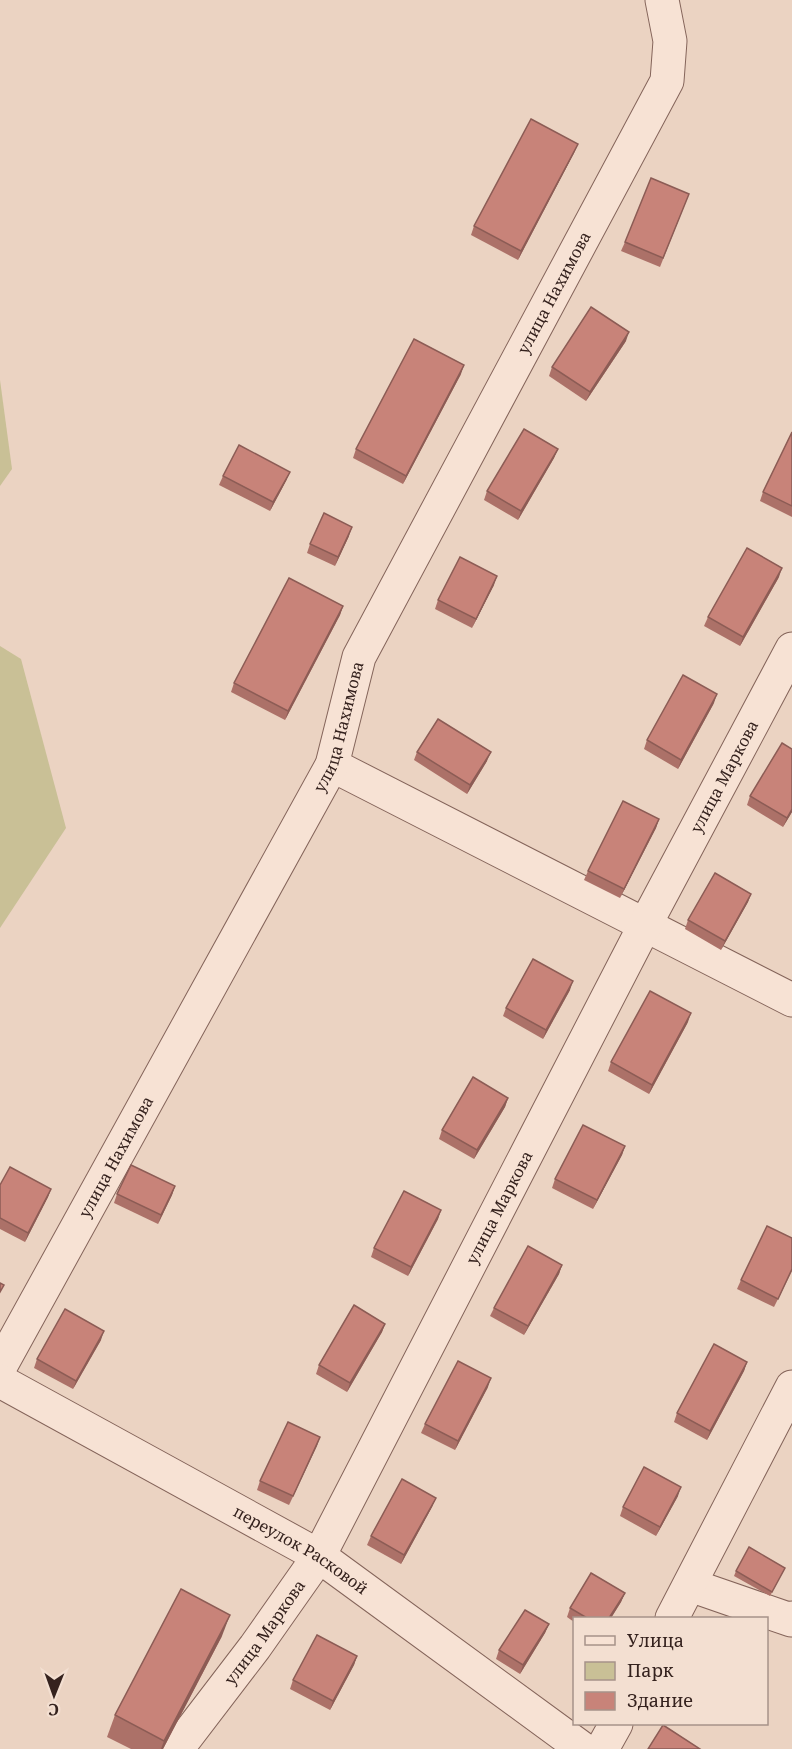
<svg xmlns="http://www.w3.org/2000/svg" width="792" height="1749" font-family="'Noto Serif',serif">
<rect width="100%" height="100%" fill="#ebd3c2"/>
<g fill="#c9c096">
<polygon points="0,380 12,469 0,486"/>
<polygon points="0,646 21,659 66,828 0,928"/>
</g>
<g fill="none" stroke-linecap="round" stroke-linejoin="round">
<g stroke="#84645a" stroke-width="35">
<g id="minor">
<polyline points="332,765 792,1000"/>
<path id="s1" d="M 0,1367 L 332,765 L 359,657 L 667,81 L 670,41 L 662,0"/>
<path id="s2" d="M 0,1381 L 319,1556 L 583,1749"/>
<polyline points="690,1585 791,1620 792,1618"/>
<polyline points="672,1618 792,1387"/>
<path id="s3" d="M 177,1749 L 255,1647 L 319,1556 L 645,925 L 792,649"/>
<polyline points="602,1749 616,1724"/>
</g>
</g>
<use href="#minor" stroke="#f7e2d4" stroke-width="33"/>
</g>
<g fill="#ac7168">
<polygon points="578,144 574,153 518,260 471,235 474,226"/>
<polygon points="689,194 660,267 621,251 625,242"/>
<polygon points="626,341 586,401 549,376 552,367"/>
<polygon points="461,374 403,484 353,458 356,449"/>
<polygon points="792,432 792,517 760,501 763,492"/>
<polygon points="558,449 554,458 518,520 484,500 487,491"/>
<polygon points="290,472 286,481 270,511 219,485 223,476"/>
<polygon points="349,536 335,566 307,553 310,544"/>
<polygon points="779,577 740,646 704,626 708,617"/>
<polygon points="494,585 472,628 435,609 438,600"/>
<polygon points="343,606 340,615 285,720 231,692 234,683"/>
<polygon points="714,703 678,769 644,749 647,740"/>
<polygon points="417,752 487,761 467,794 414,760"/>
<polygon points="750,796 792,812 783,827 747,805"/>
<polygon points="659,819 656,828 620,898 584,880 588,871"/>
<polygon points="751,894 748,902 721,950 685,929 688,920"/>
<polygon points="570,990 543,1039 503,1016 506,1008"/>
<polygon points="688,1022 649,1094 608,1071 611,1062"/>
<polygon points="508,1098 505,1107 474,1159 439,1139 442,1130"/>
<polygon points="625,1146 622,1155 593,1209 552,1188 555,1179"/>
<polygon points="0,1185 51,1189 48,1197 25,1242 0,1229"/>
<polygon points="175,1186 172,1195 158,1224 114,1203 117,1194"/>
<polygon points="441,1210 438,1219 408,1276 371,1257 374,1248"/>
<polygon points="792,1238 792,1271 774,1307 737,1289 741,1280"/>
<polygon points="562,1265 559,1274 524,1335 490,1316 494,1308"/>
<polygon points="385,1324 382,1332 347,1392 316,1374 319,1365"/>
<polygon points="101,1340 73,1389 34,1368 37,1359"/>
<polygon points="747,1362 744,1371 707,1440 674,1422 677,1413"/>
<polygon points="488,1387 455,1450 421,1433 425,1424"/>
<polygon points="320,1437 289,1505 257,1490 260,1481"/>
<polygon points="678,1496 656,1536 620,1516 623,1507"/>
<polygon points="436,1498 432,1507 401,1564 367,1545 371,1536"/>
<polygon points="785,1568 770,1596 734,1576 736,1571"/>
<polygon points="625,1593 621,1602 611,1618 574,1618 574,1622 567,1617 570,1608"/>
<polygon points="549,1624 545,1633 520,1674 496,1659 499,1650"/>
<polygon points="222,1636 163,1749 131,1749 107,1737 115,1715"/>
<polygon points="357,1656 354,1665 330,1710 290,1689 293,1680"/>
</g>
<g fill="#8c5c55">
<polygon points="578,144 574,153 518,260 521,251"/>
<polygon points="629,332 626,341 586,401 590,392"/>
<polygon points="464,365 461,374 403,484 406,476"/>
<polygon points="558,449 554,458 518,520 521,511"/>
<polygon points="290,472 286,481 270,511 273,502"/>
<polygon points="352,527 349,536 335,566 338,557"/>
<polygon points="782,568 779,577 740,646 743,637"/>
<polygon points="497,576 494,585 472,628 476,619"/>
<polygon points="343,606 340,615 285,720 288,711"/>
<polygon points="717,694 714,703 678,769 681,760"/>
<polygon points="491,752 487,761 467,794 470,785"/>
<polygon points="792,809 792,812 783,827 787,818"/>
<polygon points="659,819 656,828 620,898 624,889"/>
<polygon points="751,894 748,902 721,950 725,941"/>
<polygon points="573,981 570,990 543,1039 546,1030"/>
<polygon points="691,1013 688,1022 649,1094 652,1085"/>
<polygon points="508,1098 505,1107 474,1159 477,1150"/>
<polygon points="625,1146 622,1155 593,1209 597,1200"/>
<polygon points="175,1186 172,1195 158,1224 161,1215"/>
<polygon points="51,1189 48,1197 25,1242 28,1233"/>
<polygon points="441,1210 438,1219 408,1276 411,1267"/>
<polygon points="562,1265 559,1274 524,1335 528,1326"/>
<polygon points="385,1324 382,1332 347,1392 350,1383"/>
<polygon points="104,1331 101,1340 73,1389 76,1381"/>
<polygon points="747,1362 744,1371 707,1440 710,1431"/>
<polygon points="491,1378 488,1387 455,1450 458,1441"/>
<polygon points="320,1437 317,1446 289,1505 293,1496"/>
<polygon points="681,1487 678,1496 656,1536 660,1527"/>
<polygon points="436,1498 432,1507 401,1564 404,1555"/>
<polygon points="625,1593 621,1602 611,1618 609,1618"/>
<polygon points="230,1615 222,1636 163,1749 161,1749 164,1741"/>
<polygon points="549,1624 545,1633 520,1674 523,1665"/>
<polygon points="357,1656 354,1665 330,1710 333,1701"/>
</g>
<g fill="#c88379" stroke="#8c5c55" stroke-width="1.5">
<polygon points="531,119 578,144 521,251 474,226"/>
<polygon points="651,178 689,194 663,258 625,242"/>
<polygon points="591,307 629,332 590,392 552,367"/>
<polygon points="414,339 464,365 406,476 356,449"/>
<polygon points="524,429 558,449 521,511 487,491"/>
<polygon points="792,432 792,506 763,492"/>
<polygon points="239,445 290,472 273,502 223,476"/>
<polygon points="324,513 352,527 338,557 310,544"/>
<polygon points="747,548 782,568 743,637 708,617"/>
<polygon points="460,557 497,576 476,619 438,600"/>
<polygon points="289,578 343,606 288,711 234,683"/>
<polygon points="683,675 717,694 681,760 647,740"/>
<polygon points="438,719 491,752 470,785 417,752"/>
<polygon points="782,743 792,749 792,809 787,818 750,796"/>
<polygon points="623,801 659,819 624,889 588,871"/>
<polygon points="715,873 751,894 725,941 688,920"/>
<polygon points="533,959 573,981 546,1030 506,1008"/>
<polygon points="650,991 691,1013 652,1085 611,1062"/>
<polygon points="473,1077 508,1098 477,1150 442,1130"/>
<polygon points="583,1125 625,1146 597,1200 555,1179"/>
<polygon points="131,1165 175,1186 161,1215 117,1194"/>
<polygon points="10,1167 51,1189 28,1233 0,1218 0,1185"/>
<polygon points="404,1191 441,1210 411,1267 374,1248"/>
<polygon points="767,1226 792,1238 792,1269 778,1299 741,1280"/>
<polygon points="528,1246 562,1265 528,1326 494,1308"/>
<polygon points="0,1283 4,1285 0,1292"/>
<polygon points="354,1305 385,1324 350,1383 319,1365"/>
<polygon points="65,1309 104,1331 76,1381 37,1359"/>
<polygon points="714,1344 747,1362 710,1431 677,1413"/>
<polygon points="458,1361 491,1378 458,1441 425,1424"/>
<polygon points="288,1422 320,1437 293,1496 260,1481"/>
<polygon points="644,1467 681,1487 660,1527 623,1507"/>
<polygon points="402,1479 436,1498 404,1555 371,1536"/>
<polygon points="749,1547 785,1568 772,1592 736,1571"/>
<polygon points="591,1573 625,1593 609,1618 587,1618 570,1608"/>
<polygon points="181,1589 230,1615 164,1741 115,1715"/>
<polygon points="525,1610 549,1624 523,1665 499,1650"/>
<polygon points="317,1635 357,1656 333,1701 293,1680"/>
<polygon points="663,1725 700,1749 648,1749"/>
</g>
<g text-anchor="middle" dominant-baseline="central" stroke-width="4.5" stroke-linejoin="round" paint-order="stroke">
<g font-size="16" fill="#35221e" stroke="#f3dfd1">
<text stroke="none"><textPath href="#s1" startOffset="1212">улица Нахимова</textPath></text>
<text stroke="none"><textPath href="#s1" startOffset="726">улица Нахимова</textPath></text>
<text stroke="none"><textPath href="#s3" startOffset="1118">улица Маркова</textPath></text>
<text stroke="none"><textPath href="#s1" startOffset="240">улица Нахимова</textPath></text>
<text stroke="none"><textPath href="#s3" startOffset="632">улица Маркова</textPath></text>
<text stroke="none"><textPath href="#s2" startOffset="345">переулок Расковой</textPath></text>
<text stroke="none"><textPath href="#s3" startOffset="146">улица Маркова</textPath></text>
</g>
</g>
<rect x="573" y="1617" width="195" height="108" fill="#f3dfd1" stroke="#a79389" stroke-width="1.5"/>
<rect x="585" y="1636" width="30" height="9" fill="#f7e2d4" stroke="#a79389" stroke-width="1.5"/>
<text x="627" y="1647" font-size="18" fill="#35221e">Улица</text>
<rect x="585" y="1662" width="30" height="18" fill="#c9c096" stroke="#a79389" stroke-width="1.5"/>
<text x="627" y="1677" font-size="18" fill="#35221e">Парк</text>
<rect x="585" y="1692" width="30" height="18" fill="#c88379" stroke="#a79389" stroke-width="1.5"/>
<text x="627" y="1707" font-size="18" fill="#35221e">Здание</text>
<g transform="translate(54 1695) rotate(181)" stroke="#f3dfd1" stroke-width="4.5" paint-order="stroke">
<path d="M0-4.5L10 22L0 15L-10 22Z" fill="#35221e"/>
<text y="-9" font-size="16" font-weight="bold" text-anchor="middle" fill="#35221e">С</text>
</g>
</svg>
